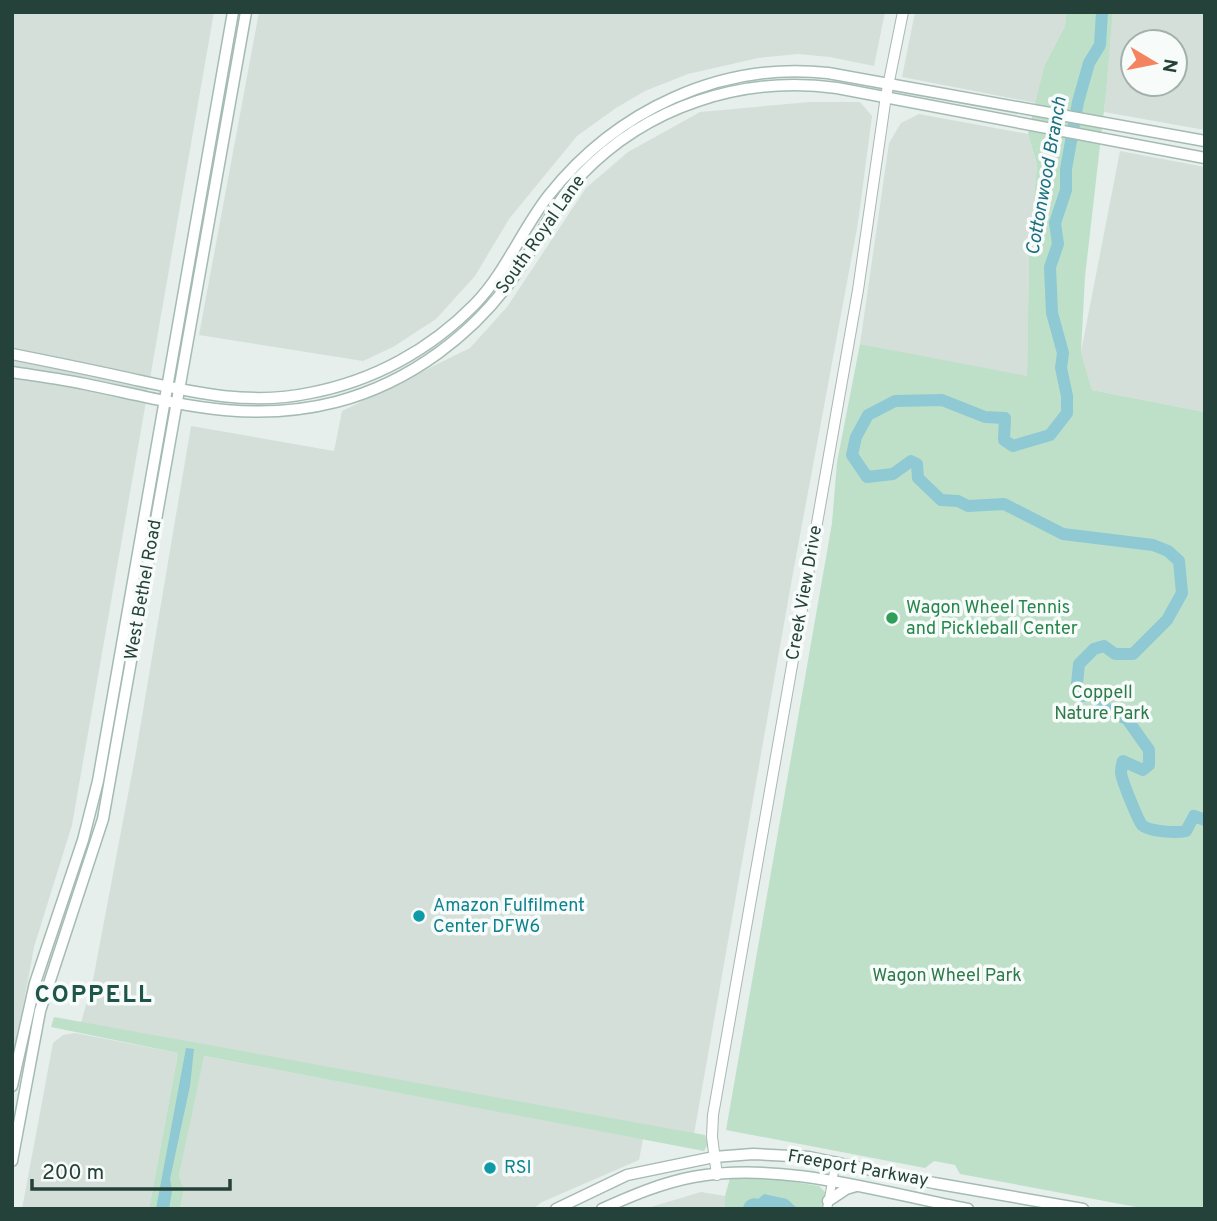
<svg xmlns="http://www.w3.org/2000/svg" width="1217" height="1221" font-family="Overpass,sans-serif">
<rect width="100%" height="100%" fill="#e6efeb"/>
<g fill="#d4dfda" fill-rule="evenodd">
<polygon points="12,12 214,12 72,825 34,947 12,1067"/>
<polygon points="259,12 885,12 874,66 830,57 798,54 758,58 688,74 645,91 616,108 577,136 509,219 475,276 436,319 393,347 363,361 199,335"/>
<polygon points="915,12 1066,12 1065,26 1044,66 1036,103 902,77"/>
<path d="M 1113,12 L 1205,12 L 1205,130 L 1104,112 ZM 1133,42 L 1175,42 L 1175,84 L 1133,84 Z"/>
<polygon points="810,102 860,102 872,116 858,223 791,584 694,1134 81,1023 93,980 136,752 191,426 334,451 342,411 470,348 507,307 586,188 628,152 700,112"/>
<polygon points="919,114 1028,134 1037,165 1029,255 1027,377 860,344 889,143 901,123"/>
<polygon points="1120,151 1205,167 1205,412 1092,390 1081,352"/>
<polygon points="75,1033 178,1053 149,1209 22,1209 53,1043 63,1035"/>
<polygon points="203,1056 643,1139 639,1160 542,1202 533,1209 180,1209 184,1189 179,1176"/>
<polygon points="701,1192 725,1196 725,1209 644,1209"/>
</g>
<g fill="#bfe0c8">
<polygon points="1066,12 1113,12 1106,93 1085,277 1081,352 1092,390 1205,412 1205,1209 1147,1209 960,1174 955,1165 934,1161 925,1168 726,1130 832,523 837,462 860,344 1027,376 1029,255 1037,165 1028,134 1044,66 1065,26"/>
<polygon points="54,1017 705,1135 708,1144 704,1151 204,1056 179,1176 184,1189 180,1209 149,1209 178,1053 51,1027"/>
<polygon points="741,1177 769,1178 819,1186 826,1193 824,1209 725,1209 725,1196 730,1178"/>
</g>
<g fill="#8ec9d4">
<polygon points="186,1048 194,1049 190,1086 170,1179 172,1191 169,1209 156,1209"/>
<path d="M 764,1194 L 787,1199 L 798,1209 L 743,1209 C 743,1202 751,1196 758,1199 Z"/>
</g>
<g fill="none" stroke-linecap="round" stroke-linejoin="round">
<path stroke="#8ec9d4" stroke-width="12" d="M 1102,12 L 1100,45 L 1089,63 L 1078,102 L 1066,169 L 1066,190 L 1055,223 L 1058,244 L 1050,267 L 1052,313 L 1063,353 L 1061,368 L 1067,396 L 1067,413 L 1050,435 L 1013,446 L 1004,440 L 1005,418 L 985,417 L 942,400 L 895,401 L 868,415 L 856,437 L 852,455 L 867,477 L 893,474 L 911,461 L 917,464 L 918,478 L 941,500 L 958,501 L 968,506 L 1004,504 L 1063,534 L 1153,545 L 1168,551 L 1179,561 L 1182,593 L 1167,620 L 1133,654 L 1115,654 L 1104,646 L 1094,649 L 1079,664 L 1076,694 L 1082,696 L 1093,694 L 1109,711 L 1127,719 L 1149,750 L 1149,765 L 1143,770 L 1123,761 C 1122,764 1121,768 1121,772 C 1121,779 1138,820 1142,825 C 1149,832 1178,833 1186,831 L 1194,816 L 1205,820"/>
<g stroke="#a8b8b2" stroke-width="10">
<polyline id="minor" points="827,1209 836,1161"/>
</g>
<g stroke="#a8b8b2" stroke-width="12">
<polyline id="tertiary" points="717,1175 712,1137 713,1115 858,290 886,96 903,12"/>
</g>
<g stroke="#a4bbb3" stroke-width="13">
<g id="secondary">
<path d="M 12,354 C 52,362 92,370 132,379 C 191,392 249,406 310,393 C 373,381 430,350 475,304 C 506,272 522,229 549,195 C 616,111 720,61 828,73 L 1205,141"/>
<path d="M 12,372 C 37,376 61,379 85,384 C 173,402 246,425 336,402 C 409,383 475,334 517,272 C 539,240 554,203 581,175 C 647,106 743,75 837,88 L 1205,158"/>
<polyline points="12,1086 35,983 83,840 98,781 233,12"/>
<polyline points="12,1161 40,1011 103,819 246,12"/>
<polyline points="828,1201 846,1189 856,1186"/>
<polyline points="556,1209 627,1175 714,1157 753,1154 809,1157 934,1183 1083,1209"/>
<path d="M 602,1209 C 631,1196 661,1183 693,1177 C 784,1161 879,1192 968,1209"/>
</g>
</g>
<use href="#minor" stroke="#fff" stroke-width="8"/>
<use href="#tertiary" stroke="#fff" stroke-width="10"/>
<use href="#secondary" stroke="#fff" stroke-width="10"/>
</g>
<circle fill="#2e9e5b" stroke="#f7fbf9" stroke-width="2.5" cx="892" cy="618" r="7"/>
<g fill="#0f9aa8" stroke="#f7fbf9" stroke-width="2.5">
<circle cx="419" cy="916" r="7"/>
<circle cx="490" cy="1168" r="7"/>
</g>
<g text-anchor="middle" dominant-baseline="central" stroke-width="7" stroke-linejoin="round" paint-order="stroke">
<g font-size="18" fill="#24423a" stroke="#f7fbf9">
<text transform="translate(541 235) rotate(-55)">South Royal Lane</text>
<text transform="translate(144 590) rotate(-80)">West Bethel Road</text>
<text transform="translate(805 593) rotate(-80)">Creek View Drive</text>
<text transform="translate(858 1169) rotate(10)">Freeport Parkway</text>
</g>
<g font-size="18" fill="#27864d" stroke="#f7fbf9" text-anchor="start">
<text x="906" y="608">Wagon Wheel Tennis<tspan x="906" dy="21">and Pickleball Center</tspan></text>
</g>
<g font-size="18" fill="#2d7a4b" stroke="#f7fbf9">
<text x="1102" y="693">Coppell<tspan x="1102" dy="21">Nature Park</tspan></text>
<text x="947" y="976">Wagon Wheel Park</text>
</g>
<g font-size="18" fill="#0d838f" stroke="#f7fbf9" text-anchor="start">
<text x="433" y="906">Amazon Fulfilment<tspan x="433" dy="21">Center DFW6</tspan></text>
<text x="504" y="1168">RSI</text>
</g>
<g font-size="19" font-style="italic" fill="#1c6f80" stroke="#f7fbf9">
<text transform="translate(1047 176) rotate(-80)">Cottonwood Branch</text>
</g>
<g font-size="24" font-weight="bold" letter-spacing="2" fill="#1f5548" stroke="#f7fbf9">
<text x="94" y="996">COPPELL</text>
</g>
</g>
<rect width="1217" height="1221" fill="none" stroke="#24423a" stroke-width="28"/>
<g transform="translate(1154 63) rotate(100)"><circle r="33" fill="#f7fbf9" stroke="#a3b1ad" stroke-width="2"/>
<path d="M0-5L12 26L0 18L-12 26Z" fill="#f4845f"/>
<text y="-10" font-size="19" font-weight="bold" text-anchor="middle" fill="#24423a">N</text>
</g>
<path d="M32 1179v10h198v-10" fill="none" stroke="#24423a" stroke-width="3.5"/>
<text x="42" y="1179" font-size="21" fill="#24423a" stroke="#f7fbf9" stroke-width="5" paint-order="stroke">200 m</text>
</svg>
